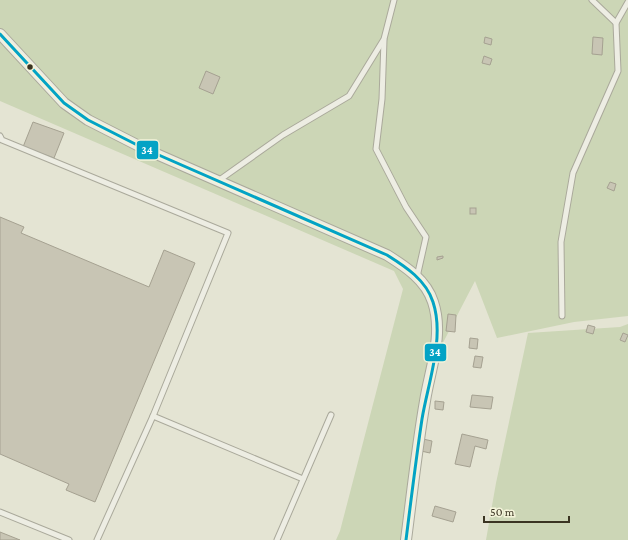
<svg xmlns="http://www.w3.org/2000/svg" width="628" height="540" font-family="'Crimson Pro',serif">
<rect width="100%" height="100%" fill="#e4e4d3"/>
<g fill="#ccd6b6">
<polygon points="0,0 628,0 628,316 574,322 497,338 475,281 433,362 406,540 336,540 340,531 403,289 394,271 0,101"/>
<polygon points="628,324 628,540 486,540 496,483 528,333 620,327"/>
</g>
<g fill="#c8c5b4" stroke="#a5a191">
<polygon points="485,37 492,39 491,45 484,43"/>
<polygon points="593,37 603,38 602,55 592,54"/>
<polygon points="484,56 492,59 490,65 482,63"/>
<polygon points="206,71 220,77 213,94 199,88"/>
<polygon points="33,122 64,133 54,158 23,147"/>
<polygon points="610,182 616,184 614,191 607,188"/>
<rect x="470" y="208" width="6" height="6"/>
<polygon points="0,217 24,227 21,233 149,287 164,250 195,263 95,502 66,490 69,484 0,454"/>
<polygon points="443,256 443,258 437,260 437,257"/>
<polygon points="448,314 456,315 455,332 446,331"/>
<polygon points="588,325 595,327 593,334 586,332"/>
<polygon points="623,333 628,335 625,342 620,340"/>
<polygon points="470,338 478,339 477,349 469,348"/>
<polygon points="475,356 483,357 481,368 473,367"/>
<polygon points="472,395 493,397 491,409 470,407"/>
<polygon points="435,401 444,402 443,410 435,409"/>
<polygon points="462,434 488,440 486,449 475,446 470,467 455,464"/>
<polygon points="423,439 432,441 430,453 421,451"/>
<polygon points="435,506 456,512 453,522 432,516"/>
<polygon points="0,532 20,540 0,540"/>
</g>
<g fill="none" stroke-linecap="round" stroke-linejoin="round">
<g stroke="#aaa99b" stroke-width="7">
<g id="service">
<polyline points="616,23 628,2"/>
<polyline points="384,40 382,99 376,149 406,207 426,237 417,277"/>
<polyline points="0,136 2,140 228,233 153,416 97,540"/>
<polyline points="218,181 283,135 349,96 384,39 394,0"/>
<polyline points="562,316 561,242 573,173 618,71 616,23 592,0"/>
<polyline points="153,416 303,479"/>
<polyline points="0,512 69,540"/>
<polyline points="277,540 331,415"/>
</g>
</g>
<g stroke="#aaa99b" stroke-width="12">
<path id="minor" d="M 0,34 L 64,103 L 88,120 L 145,149 L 387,255 C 406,267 426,280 433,302 C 444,335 430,369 425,401 C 417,447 412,494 406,540"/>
</g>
<use href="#service" stroke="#edede3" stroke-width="5"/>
<use href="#minor" stroke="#edede3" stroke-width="10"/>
<g stroke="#f4f4da" stroke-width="6">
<path id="bus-1" d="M 0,34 L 64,103 L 88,120 L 145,149 L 387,255 C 406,267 426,280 433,302 C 445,338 428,383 422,419 C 416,459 411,500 406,540"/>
</g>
<use href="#bus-1" stroke="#03a3c5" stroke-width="3"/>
</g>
<circle fill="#3a3422" stroke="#f4f4da" stroke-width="1.5" cx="30" cy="67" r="3.5"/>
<g stroke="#f4f4da" stroke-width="1.5">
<rect x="136" y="140" width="23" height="20" rx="4" fill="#03a3c5"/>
<rect x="424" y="343" width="23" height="19" rx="4" fill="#03a3c5"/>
</g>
<g font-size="11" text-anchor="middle" font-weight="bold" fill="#fff">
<text x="147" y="154">34</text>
<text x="435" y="356">34</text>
</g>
<path d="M484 516v6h85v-6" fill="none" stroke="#3a3422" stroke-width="2"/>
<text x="490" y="516" font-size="12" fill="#3a3422" stroke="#f4f4da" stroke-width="3" paint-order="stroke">50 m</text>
</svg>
